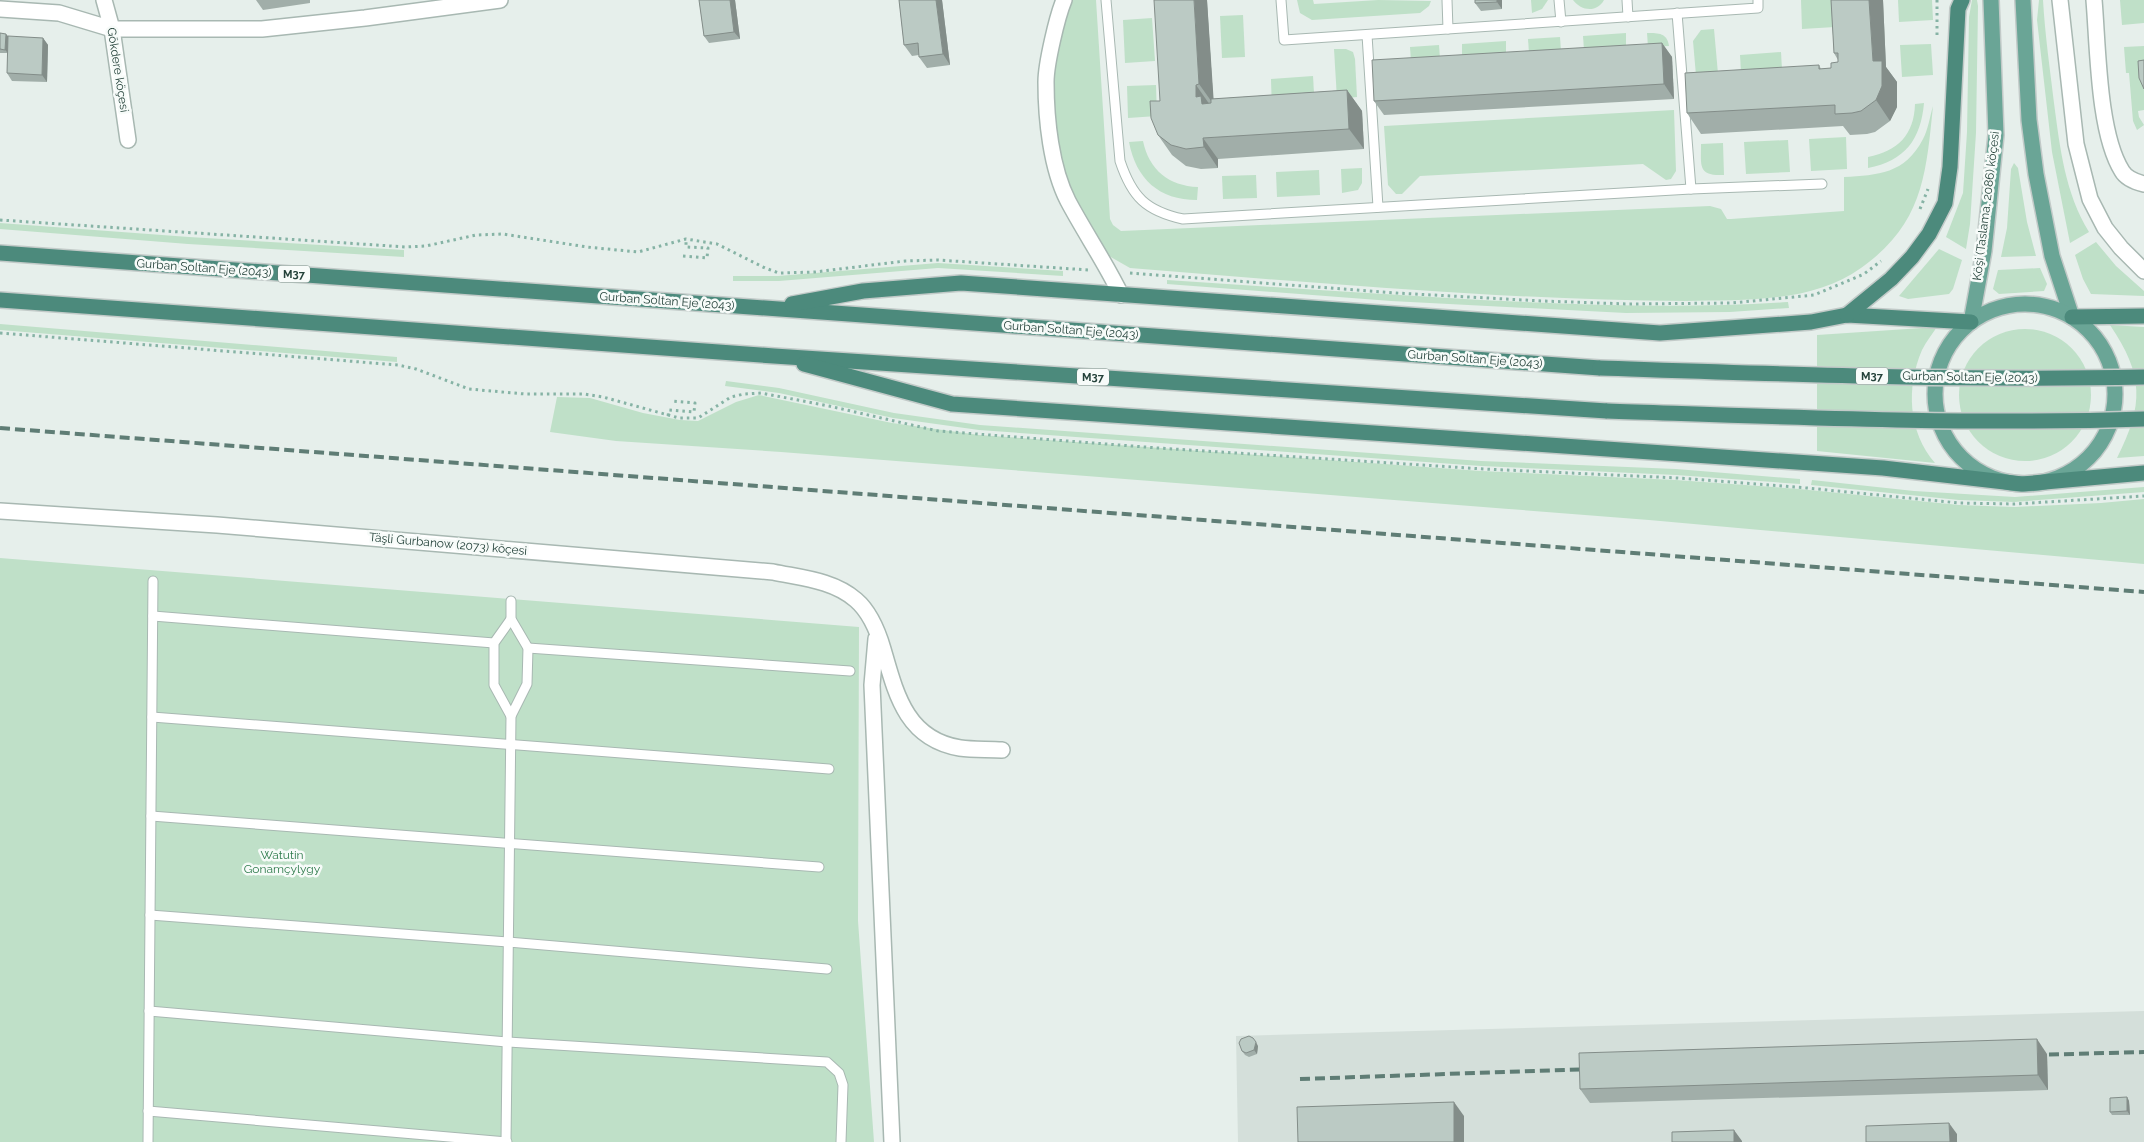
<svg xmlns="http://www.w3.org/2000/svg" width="2144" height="1142" font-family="Raleway,sans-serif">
<rect width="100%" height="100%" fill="#e6efeb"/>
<polygon fill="#d4dfda" points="2144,1011 2144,1142 1238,1142 1236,1036"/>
<g fill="#bfe0c8">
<path d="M 1070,0 L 1096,0 L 1110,219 L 1113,225 L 1121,231 L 1710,206 L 1721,209 L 1727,219 L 1731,219 L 1844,211 L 1844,177 C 1878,175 1905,174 1923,139 C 1928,130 1930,116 1933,106 C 1926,175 1923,224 1861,268 C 1813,303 1743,300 1686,301 C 1622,301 1559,298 1496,295 C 1374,288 1252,278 1130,268 L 1102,252 L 1077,221 L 1050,126 L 1054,61 Z"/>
<polygon points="1297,0 1313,0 1314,4 1378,0 1431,1 1429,6 1420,13 1312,20 1300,13"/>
<polygon points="1531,0 1548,0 1542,9 1532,13"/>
<path d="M 1573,0 L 1604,0 C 1597,13 1581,11 1573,0 Z"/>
<polygon points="1801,0 1834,0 1835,27 1802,29"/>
<polygon points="1898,0 1932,0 1933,20 1899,22"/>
<polygon points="1972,0 1977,0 1978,6 1976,133 1970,224 1966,249 1946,237 1963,193 1967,132 1969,17"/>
<path d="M 2039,0 L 2043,0 C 2045,35 2050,69 2054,103 C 2060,148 2065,193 2089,232 L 2070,243 L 2052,152 L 2037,20 Z"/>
<polygon points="2120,0 2144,0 2144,23 2122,25"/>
<polygon points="1243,15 1245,57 1222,58 1220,16"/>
<polygon points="1152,18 1155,61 1125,63 1123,20"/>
<polygon points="1714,29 1719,85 1697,87 1693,41 1701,30"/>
<polygon points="1626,33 1626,47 1584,50 1583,36"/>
<path d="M 1647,33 C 1659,33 1667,33 1669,46 L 1648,47 Z"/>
<polygon points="1560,37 1561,51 1529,53 1528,39"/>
<polygon points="1506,41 1506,55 1462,58 1462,44"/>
<polygon points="1931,44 1933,75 1902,77 1900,45"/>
<polygon points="1439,45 1440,59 1411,61 1410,47"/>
<polygon points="2144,46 2144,110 2138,111 2139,117 2144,125 2137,130 2133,121 2129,73 2126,73 2124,47"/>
<polygon points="1334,49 1346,49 1353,52 1355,59 1357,97 1337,99"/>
<polygon points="1781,52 1783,87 1742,89 1740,55"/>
<polygon points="1313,76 1315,110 1272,113 1271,79"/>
<polygon points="1156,85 1157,116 1128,118 1127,86"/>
<path d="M 1924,103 C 1921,139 1905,161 1868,168 L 1868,157 C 1898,151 1914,135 1915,104 Z"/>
<polygon points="1674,110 1676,171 1671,179 1666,180 1643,164 1420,176 1402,194 1396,194 1388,185 1384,126"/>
<polygon points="1846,137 1847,169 1811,171 1809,139"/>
<polygon points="1788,140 1790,172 1746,174 1744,142"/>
<path d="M 1143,141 C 1149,170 1169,186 1198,187 L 1197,200 C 1159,200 1136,179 1129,142 Z"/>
<path d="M 1723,143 L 1724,175 C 1698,176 1701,167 1701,144 Z"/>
<polygon points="2014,163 2018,168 2027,222 2036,256 2001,257 2007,228 2011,169"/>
<polygon points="1362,168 1362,183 1358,190 1342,193 1341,169"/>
<polygon points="1319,170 1320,195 1277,197 1276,172"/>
<polygon points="1256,175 1257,198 1223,199 1222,176"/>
<polygon points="0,223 189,237 404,250 404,257 188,244 0,229"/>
<polygon points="2096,242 2116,266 2144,291 2144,296 2091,294 2083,279 2075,255"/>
<polygon points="1939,249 1962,260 1953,289 1949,294 1908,299 1899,296"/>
<polygon points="938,263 1063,271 1063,276 938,268 779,281 733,281 733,276 778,276"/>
<polygon points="2040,268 2047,284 2044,291 1999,294 1993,289 1998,270"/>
<path d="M 1167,280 C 1272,287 1377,294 1481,300 C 1584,305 1686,309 1788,302 L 1789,308 L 1730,312 L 1626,313 L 1391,301 L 1167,284 Z"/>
<polygon points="0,324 397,357 397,362 0,330"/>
<path d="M 2110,325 L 2144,327 L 2144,456 L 2117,458 C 2144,405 2144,375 2110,325 Z"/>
<path d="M 1937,327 C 1932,334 1926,342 1922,350 C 1906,387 1908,432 1935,463 L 1817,451 L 1817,335 Z"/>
<circle cx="2025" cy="395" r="66"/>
<polygon points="726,381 779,388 894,413 980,425 1481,461 1676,469 1800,479 1800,484 1676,475 1481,466 979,430 893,418 779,393 725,386"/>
<polygon points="759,395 892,423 979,435 1481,471 1676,480 1799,489 1959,505 2015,507 2101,503 2144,499 2144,564 1649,520 781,452 616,441 550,432 557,397 590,398 643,413 680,420 698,421 736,402"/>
<polygon points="1812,480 1914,491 2015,497 2144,487 2144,492 2014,502 1959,500 1811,485"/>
<polygon points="0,558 859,627 858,921 874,1142 0,1142"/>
</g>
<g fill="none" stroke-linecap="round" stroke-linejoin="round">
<g stroke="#a8b8b2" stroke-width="11">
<g id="service">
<path d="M 1106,0 L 1120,161 C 1132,197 1146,211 1183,219 L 1691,189 L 1822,184"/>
<polyline points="1281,0 1284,40 1758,8 1758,0"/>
<polyline points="1447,0 1448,29"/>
<polyline points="1559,0 1561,22"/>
<polyline points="1627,0 1628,17"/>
<polyline points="1677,13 1691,189"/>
<polyline points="1367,35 1378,207"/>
<polyline points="153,616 494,643"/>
<polyline points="528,648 850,671"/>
<polyline points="511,716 494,685 494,643 511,619"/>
<polyline points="152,717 829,769"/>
<polyline points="151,816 819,867"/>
<polyline points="150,915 508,942 827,969"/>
<polyline points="149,1011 507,1042 827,1062 839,1073 843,1085 841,1142"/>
<polyline points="148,1111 507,1142"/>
<polyline points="148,1142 153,581"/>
<polyline points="506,1142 511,716 527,684 528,648 511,619 511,601"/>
</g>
</g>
<g stroke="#a8b8b2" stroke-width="18">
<g id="minor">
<polyline points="104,0 112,29 128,140"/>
<path d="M 1064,0 C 1057,17 1046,64 1046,82 C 1046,119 1051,168 1068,201 C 1085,233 1105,262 1121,295"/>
<polyline points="2060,0 2076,144 2090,199 2105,228 2121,248 2144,271"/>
<path d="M 2094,0 C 2098,46 2098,133 2122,171 C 2126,178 2136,182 2144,184"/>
<polyline points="0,9 59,13 112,29 262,29 365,18 500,0"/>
<path d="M 0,511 L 217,525 L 773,572 C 801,578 833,580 856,600 C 870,612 878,632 883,649 C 896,694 906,739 960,748 C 973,750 988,749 1002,750"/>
<polyline points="876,639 872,685 892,1142"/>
</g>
</g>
<g stroke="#c2cac8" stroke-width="18">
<g id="primary">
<polyline points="2023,0 2029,120 2036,174 2052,256 2072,317"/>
<circle cx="2025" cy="394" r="90"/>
<polyline points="1971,322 1984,251 1996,135 1991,0"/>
</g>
</g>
<g stroke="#c2cac8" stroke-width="18">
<g id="trunk">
<polyline points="0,253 1600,368"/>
<polyline points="0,300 774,356 1607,411"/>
<polyline points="792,304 863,291 961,283 1660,333 1811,322 1847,315 1971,322"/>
<polyline points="1847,315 1891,279 1912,257 1929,234 1945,203 1950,167 1958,9 1962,0"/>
<polyline points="2072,317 2144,316"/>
<polyline points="804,364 952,404 1883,468 2022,484 2144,473"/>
</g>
</g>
<g stroke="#86b3a5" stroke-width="3" stroke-dasharray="2.5 4" stroke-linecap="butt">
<polyline points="1937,0 1937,38"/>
<polyline points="1920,209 1928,189"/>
<polyline points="0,220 406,247 426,246 476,235 503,234 587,247 638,252 686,239 717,244 765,268 779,273 815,272 905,261 938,260 1089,270"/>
<polyline points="683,256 707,258 708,248 686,247 686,239"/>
<polyline points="1130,273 1396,293 1542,301 1628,304 1732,303 1814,295 1864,274 1881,261"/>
<polyline points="0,333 398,365 416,369 469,389 525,394 584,394 603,397 679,418 698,418 731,397 744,394 761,393 829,406 938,431 1158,448 1484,469 1678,478 1807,488 1959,503 2014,504 2144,496"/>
<polyline points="668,416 669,410 694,412 695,403 672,401"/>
</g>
<use href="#service" stroke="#fff" stroke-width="9"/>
<use href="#minor" stroke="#fff" stroke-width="15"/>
<use href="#primary" stroke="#6aa596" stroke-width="15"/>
<use href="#trunk" stroke="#4c8a7c" stroke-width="15"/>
<g stroke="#5f7d75" stroke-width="4" stroke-dasharray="10 5" stroke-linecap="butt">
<polyline points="0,428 2144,592"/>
<polyline points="2034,1055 2144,1052"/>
<polyline points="1300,1079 1592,1069"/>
</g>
<g stroke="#c2cac8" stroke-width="18" stroke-linecap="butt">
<g id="trunk-bridge">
<path d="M 1600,368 C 1781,374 1963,381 2144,377"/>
<path d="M 1607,411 C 1786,417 1965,425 2144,419"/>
</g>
</g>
<use href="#trunk-bridge" stroke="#4c8a7c" stroke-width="15"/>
</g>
<g fill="#a1aea9">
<polygon points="256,0 310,0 310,3 263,10"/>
<polygon points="699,0 735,0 740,39 709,43 704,36"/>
<polygon points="899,0 942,0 950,65 927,68 919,57 919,55 912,56 904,45"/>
<polygon points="1207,0 1213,99 1347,90 1362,111 1364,149 1218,159 1218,168 1201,169 1186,166 1172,155 1158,135 1160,101"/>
<polygon points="1475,0 1502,0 1502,9 1481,11 1475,3"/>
<polygon points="1831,0 1883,0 1886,67 1897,82 1897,107 1890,121 1875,132 1867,134 1850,135 1843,126 1701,134 1687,113 1819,65 1821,69 1831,68 1838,62 1838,60 1834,53"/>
<polygon points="0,33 8,37 43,38 48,45 47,82 12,81 7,73 8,53 0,53"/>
<polygon points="1662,43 1672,57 1674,99 1384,115 1374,101"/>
<polygon points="1258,1046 1257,1054 1249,1057 1245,1055 1242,1051"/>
<polygon points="2047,1054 2048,1090 1590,1103 1580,1089"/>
<polygon points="2127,1097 2129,1101 2130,1115 2112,1115 2110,1112"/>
</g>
<g fill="#838d89">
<polygon points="730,0 735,0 740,39 734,32"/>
<polygon points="936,0 942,0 950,65 943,54"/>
<polygon points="1194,0 1207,0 1214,105 1199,84"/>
<polygon points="1497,0 1502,0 1502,9 1497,2"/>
<polygon points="1869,0 1883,0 1886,67 1897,82 1897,107 1890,121 1876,100"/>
<polygon points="6,34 9,37 8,53 5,50"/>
<polygon points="43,38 48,45 47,82 42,75"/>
<polygon points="1662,43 1672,57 1674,99 1664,84"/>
<polygon points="1196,85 1210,105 1216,124 1196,97"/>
<polygon points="1347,90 1362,111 1364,149 1349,129"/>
<polygon points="1203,138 1218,159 1218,168 1204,147"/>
<polygon points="2037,1039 2047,1054 2048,1090 2038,1075"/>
<polygon points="1256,1042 1258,1046 1257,1054 1254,1050"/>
<polygon points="2127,1097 2129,1101 2130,1115 2127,1111"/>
<polygon points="1454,1102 1464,1116 1464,1142 1454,1142"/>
<polygon points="1949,1123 1957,1134 1957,1142 1950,1142"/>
<polygon points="1734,1130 1742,1141 1742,1142 1734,1142"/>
</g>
<g fill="#bbcac4" stroke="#838d89">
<polygon points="699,0 730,0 734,32 704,36"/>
<polygon points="899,0 936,0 943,54 919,57 918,43 904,45"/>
<polygon points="1154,0 1194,0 1199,84 1196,85 1196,97 1201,96 1202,104 1211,103 1211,99 1347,90 1349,129 1203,138 1204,147 1186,149 1171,145 1158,135 1151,118 1150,101 1160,101"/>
<polygon points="1475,0 1497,0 1497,2 1475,3"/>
<polygon points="1831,0 1869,0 1873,61 1882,61 1882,86 1876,100 1861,111 1852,113 1835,114 1835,105 1687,113 1685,73 1819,65 1819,69 1831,68 1831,63 1838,62 1838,53 1834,53"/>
<polygon points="0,33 6,34 5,50 0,49"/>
<polygon points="8,36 43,38 42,75 7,73"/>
<polygon points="1662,43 1664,84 1374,101 1372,60"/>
<polygon points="2144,60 2144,89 2139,78 2138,61"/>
<polygon points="1249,1036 1253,1038 1256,1042 1254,1050 1246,1053 1242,1051 1239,1043 1241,1039"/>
<polygon points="2037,1039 2038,1075 1580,1089 1579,1053"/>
<polygon points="2127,1097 2127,1111 2110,1112 2110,1098"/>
<polygon points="1454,1102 1454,1142 1298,1142 1297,1107"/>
<polygon points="1949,1123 1950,1142 1866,1142 1866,1126"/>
<polygon points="1734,1130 1734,1142 1672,1142 1672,1132"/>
</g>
<g text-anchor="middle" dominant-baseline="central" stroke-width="5" stroke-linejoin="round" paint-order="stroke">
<g fill="#f7fbf9" stroke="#637a73" stroke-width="1">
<rect x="278" y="265.5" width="32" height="17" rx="4"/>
<rect x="1856" y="367.5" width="32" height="17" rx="4"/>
<rect x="1077" y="368.5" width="32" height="17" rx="4"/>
</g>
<g font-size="11" font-weight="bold" fill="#24423a">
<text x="294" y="274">M37</text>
<text x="1872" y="376">M37</text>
<text x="1093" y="377">M37</text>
</g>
<g font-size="12" fill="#24423a" stroke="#f7fbf9">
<text transform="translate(118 70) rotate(81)">Gökdere köçesi</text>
<text transform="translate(1986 206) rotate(-83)">Köşi (Taslama, 2086) köçesi</text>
<text transform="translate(204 268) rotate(4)">Gurban Soltan Eje (2043)</text>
<text transform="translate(667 301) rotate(4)">Gurban Soltan Eje (2043)</text>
<text transform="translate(1071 330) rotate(4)">Gurban Soltan Eje (2043)</text>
<text transform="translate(1475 359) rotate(4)">Gurban Soltan Eje (2043)</text>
<text transform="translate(1970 377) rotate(1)">Gurban Soltan Eje (2043)</text>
<text transform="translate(448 544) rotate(5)">Täşli Gurbanow (2073) köçesi</text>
</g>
<g font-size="12" fill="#2d7a4b" stroke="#f7fbf9">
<text x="282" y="855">Watutin<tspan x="282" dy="14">Gonamçylygy</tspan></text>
</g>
</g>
</svg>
